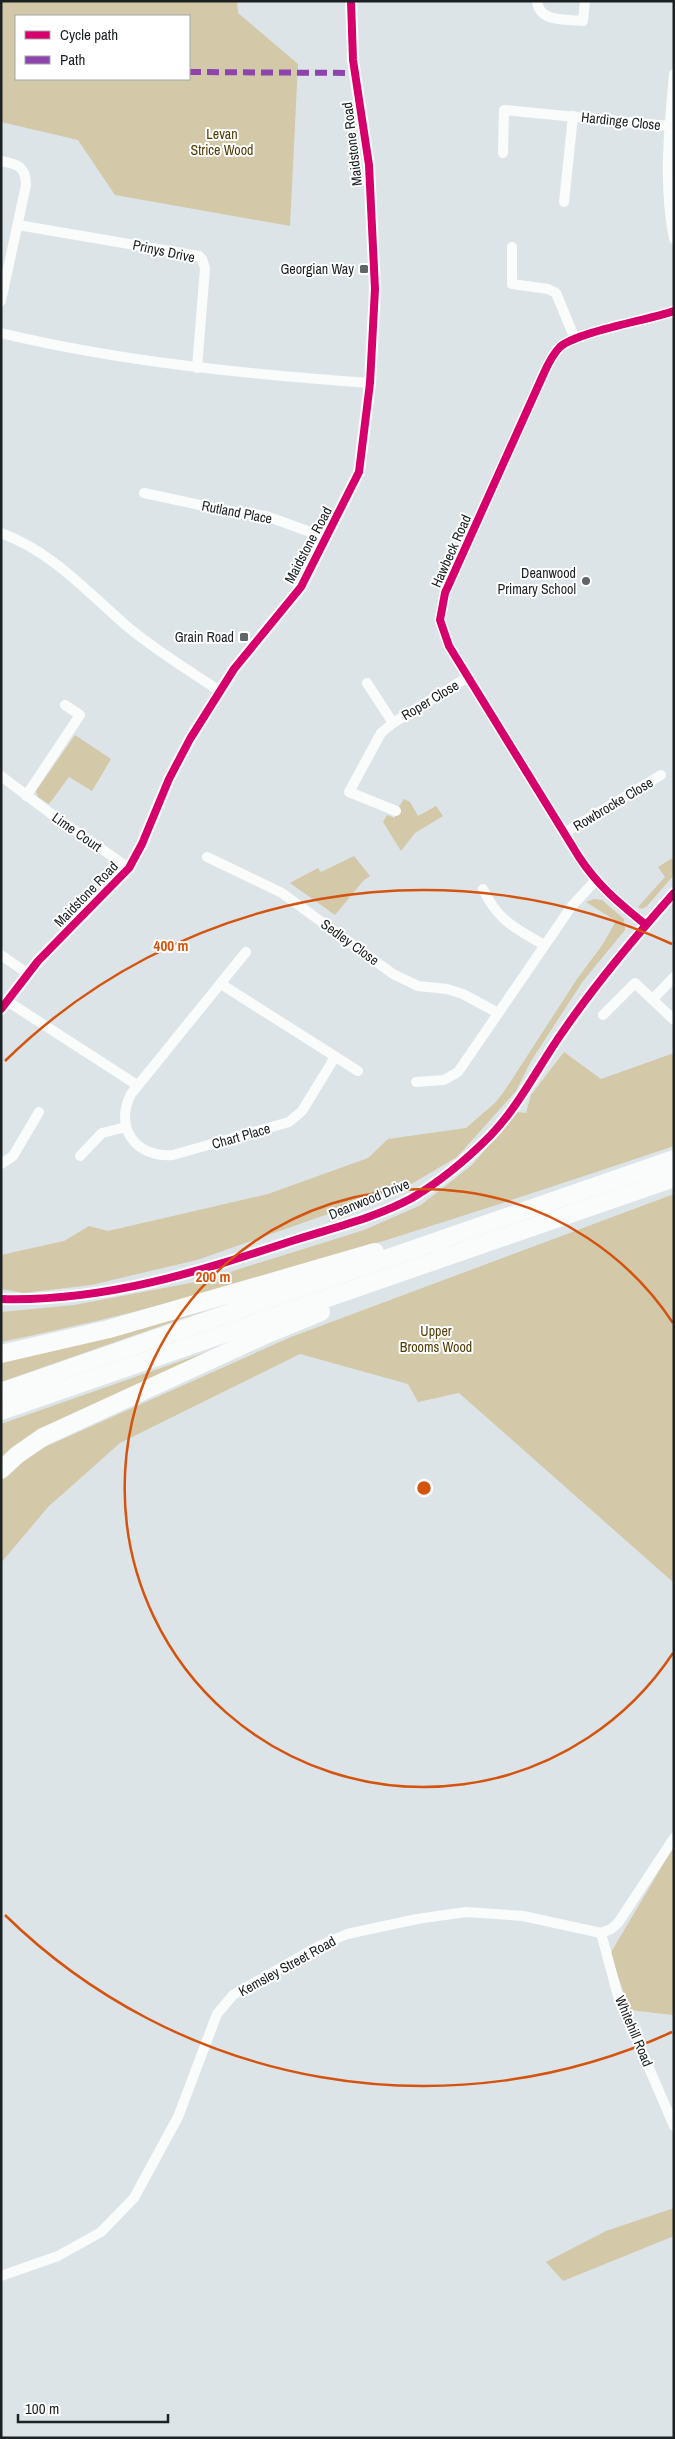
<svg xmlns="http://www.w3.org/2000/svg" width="675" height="2439" font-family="'Archivo Narrow',sans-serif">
<rect width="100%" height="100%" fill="#dde4e7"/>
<g fill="#d3c8a8" fill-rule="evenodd">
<path d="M 1,1 L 237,1 L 238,13 L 298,64 L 290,226 L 115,195 L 78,140 L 1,122 ZM 16,16 L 189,16 L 189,79 L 16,79 Z"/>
<polygon points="75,735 111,759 92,791 69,777 49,804 38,797 36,791"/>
<polygon points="404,799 410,802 418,816 436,806 443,816 415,833 401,851 383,822 387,815 395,818 396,811"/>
<polygon points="354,856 370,876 364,880 335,915 290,883 318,868 321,872"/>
<polygon points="674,857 674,875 647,906 642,909 638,907 665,877 658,867"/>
<polygon points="594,899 602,900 624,919 625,930 583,981 531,1061 516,1091 457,1157 408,1186 197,1260 91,1285 24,1293 1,1289 1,1255 64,1241 89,1226 108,1231 268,1194 368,1158 388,1139 466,1128 496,1102 505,1090 577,979 603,944 616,921 586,902"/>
<path d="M 564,1052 L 601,1079 L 674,1053 L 674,1146 C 452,1220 231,1295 1,1342 L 1,1312 L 74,1305 L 201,1281 L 364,1230 L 421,1205 L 472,1165 L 517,1112 L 526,1113 L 531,1095 Z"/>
<polygon points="674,1194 674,1583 459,1393 418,1402 408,1384 300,1354 120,1443 48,1507 1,1563 1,1480 27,1455 291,1337"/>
<polygon points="218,1306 1,1382 1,1357"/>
<polygon points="255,1335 1,1463 1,1424"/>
<polygon points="674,1846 673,2015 630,2010 610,1954"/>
<polygon points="674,2208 674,2236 563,2281 546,2262 606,2231"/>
</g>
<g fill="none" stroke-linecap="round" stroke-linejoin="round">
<g stroke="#fafbfb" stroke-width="10">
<path d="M 537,1 C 539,23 566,19 583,21 L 585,1"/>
<path d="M 674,74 C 669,130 663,184 674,239"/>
<polyline points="503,153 504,110 669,126"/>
<path d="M 1,161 C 18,164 26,167 26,185 L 1,301"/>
<polyline points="564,202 573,116"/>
<polyline points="18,225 199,256 202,259 205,268 197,368"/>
<polyline points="512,247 512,284 548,289 556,293 575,339"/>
<path d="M 1,333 C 123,362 246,374 370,383"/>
<polyline points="144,493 223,510 266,516 327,538"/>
<path d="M 1,533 C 53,552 88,593 129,628 C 157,651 189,671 220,691"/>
<polyline points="367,683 393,723"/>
<polyline points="1,776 54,816 129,868"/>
<polyline points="26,796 80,715 65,705"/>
<polyline points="396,811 349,792 381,733 393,723 468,677"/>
<polyline points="564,833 661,775"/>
<polyline points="207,857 282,893 393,974 418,986 447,989 463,994 498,1013"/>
<path d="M 483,889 C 498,921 515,928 544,945"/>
<path d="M 646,925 C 619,903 598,886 579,857 L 449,646 L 440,620 L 445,593 L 544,373 C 548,364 553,354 560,347 C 577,332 648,320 674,311"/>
<path d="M 246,952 L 131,1094 C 114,1127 135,1158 173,1155 L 289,1122 L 302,1111 L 335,1057"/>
<polyline points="1,955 27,973"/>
<polyline points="221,984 358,1071"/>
<polyline points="653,999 674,977"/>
<polyline points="7,1001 137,1085"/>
<polyline points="603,1015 635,983 674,1020"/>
<polyline points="416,1082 444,1080 458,1072 571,907 595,881"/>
<polyline points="80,1156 102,1133 126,1127"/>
<polyline points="1,1164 13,1156 39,1112"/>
<polyline points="601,1933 618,1996 674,2126"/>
<polyline points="601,1933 611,1929 618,1923 674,1838"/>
<polyline points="1,2276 58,2256 101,2232 134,2198 178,2117 217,2014 233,1995 317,1947 347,1934 417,1919 466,1912 523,1916 601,1933"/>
</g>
<g stroke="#fafbfb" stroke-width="12">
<polyline points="1,1009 38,961 129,868 142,844 169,779 190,739 234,669 301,587 359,472 370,383 375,289 369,165 353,60 351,1"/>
<path d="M 1,1299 C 106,1302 200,1271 298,1239 C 336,1227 377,1217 412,1198 C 441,1181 467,1159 490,1136 C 520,1105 539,1065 564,1030 C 597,982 635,937 674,893"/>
</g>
<g stroke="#fafbfb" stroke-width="18">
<polyline points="1,1354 109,1329 375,1252"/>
<polyline points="1,1392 674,1159"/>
<polyline points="1,1411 674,1178"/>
<polyline points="1,1470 17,1455 43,1437 263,1336 321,1312"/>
</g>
<polyline stroke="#8e44ad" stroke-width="6" stroke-dasharray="12 6" stroke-linecap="butt" points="189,72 355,73"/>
<g stroke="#fff" stroke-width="11">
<g id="cycleway">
<path d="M 646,925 C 619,903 598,886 579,857 L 449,646 L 440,620 L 445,593 L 544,373 C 548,364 553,354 560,347 C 577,332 648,320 674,311"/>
<polyline points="1,1009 38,961 129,868 142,844 169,779 190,739 234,669 301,587 359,472 370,383 375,289 369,165 353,60 351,1"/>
<path d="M 1,1299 C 106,1302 200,1271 298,1239 C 336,1227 377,1217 412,1198 C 441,1181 467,1159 490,1136 C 520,1105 539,1065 564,1030 C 597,982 635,937 674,893"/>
</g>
</g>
<use href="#cycleway" stroke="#d6006c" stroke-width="8"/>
</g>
<g fill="none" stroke="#d4530e" stroke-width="2.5">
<path d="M673 1653A299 299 0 1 1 673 1323"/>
<path d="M672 2032A598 598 0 0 1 5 1915M5 1061A598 598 0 0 1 672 944"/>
</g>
<g fill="#606568" stroke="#fff" stroke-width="2">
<rect x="359" y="264" width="10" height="10" rx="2.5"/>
<circle cx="586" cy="581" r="5"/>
<rect x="239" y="632" width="10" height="10" rx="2.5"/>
</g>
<g text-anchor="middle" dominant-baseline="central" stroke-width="4" stroke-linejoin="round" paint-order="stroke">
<g font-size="14" fill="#1c2123" stroke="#fff">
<text transform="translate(621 121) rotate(6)">Hardinge Close</text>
<text transform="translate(352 144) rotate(-97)">Maidstone Road</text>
<text transform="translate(164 251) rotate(12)">Prinys Drive</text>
<text transform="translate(237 512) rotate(11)">Rutland Place</text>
<text transform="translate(308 545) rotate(-62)">Maidstone Road</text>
<text transform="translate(451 551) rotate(-66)">Hawbeck Road</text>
<text transform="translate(430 700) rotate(-31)">Roper Close</text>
<text transform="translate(613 804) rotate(-31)">Rowbrocke Close</text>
<text transform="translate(77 832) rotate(35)">Lime Court</text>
<text transform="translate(86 894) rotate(-46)">Maidstone Road</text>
<text transform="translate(350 942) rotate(36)">Sedley Close</text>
<text transform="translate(241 1136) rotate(-16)">Chart Place</text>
<text transform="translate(369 1199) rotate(-22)">Deanwood Drive</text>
<text transform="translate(287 1966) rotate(-29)">Kemsley Street Road</text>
<text transform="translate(634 2031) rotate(67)">Whitehill Road</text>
</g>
<g font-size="14" fill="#503c05" stroke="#fff">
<text x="222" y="134">Levan<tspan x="222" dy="16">Strice Wood</tspan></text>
<text x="436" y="1331">Upper<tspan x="436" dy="16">Brooms Wood</tspan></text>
</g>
<g font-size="14" fill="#1c2123" stroke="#fff" text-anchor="end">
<text x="354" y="269">Georgian Way</text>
<text x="576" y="573">Deanwood<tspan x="576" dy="16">Primary School</tspan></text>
<text x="234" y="637">Grain Road</text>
</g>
</g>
<circle cx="424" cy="1488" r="8" fill="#d4530e" stroke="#fff" stroke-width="2.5"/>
<g font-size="15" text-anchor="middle" font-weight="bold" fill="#d4530e" stroke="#fff" stroke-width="4" stroke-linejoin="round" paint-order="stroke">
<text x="171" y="951">400 m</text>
<text x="213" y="1282">200 m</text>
</g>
<rect width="675" height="2439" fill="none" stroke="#1c2123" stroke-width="5"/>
<rect x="15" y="15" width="175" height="65" fill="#ffffff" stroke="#a4a6a7"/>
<rect x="25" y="31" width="25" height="8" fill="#d6006c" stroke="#a4a6a7"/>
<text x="60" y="40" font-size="15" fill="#1c2123">Cycle path</text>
<rect x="25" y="56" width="25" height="8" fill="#8e44ad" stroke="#a4a6a7"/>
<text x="60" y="65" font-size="15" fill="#1c2123">Path</text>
<path d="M18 2414v8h150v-8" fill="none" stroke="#1c2123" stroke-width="2.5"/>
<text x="25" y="2414" font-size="15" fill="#1c2123" stroke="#ffffff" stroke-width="4" paint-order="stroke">100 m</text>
</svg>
